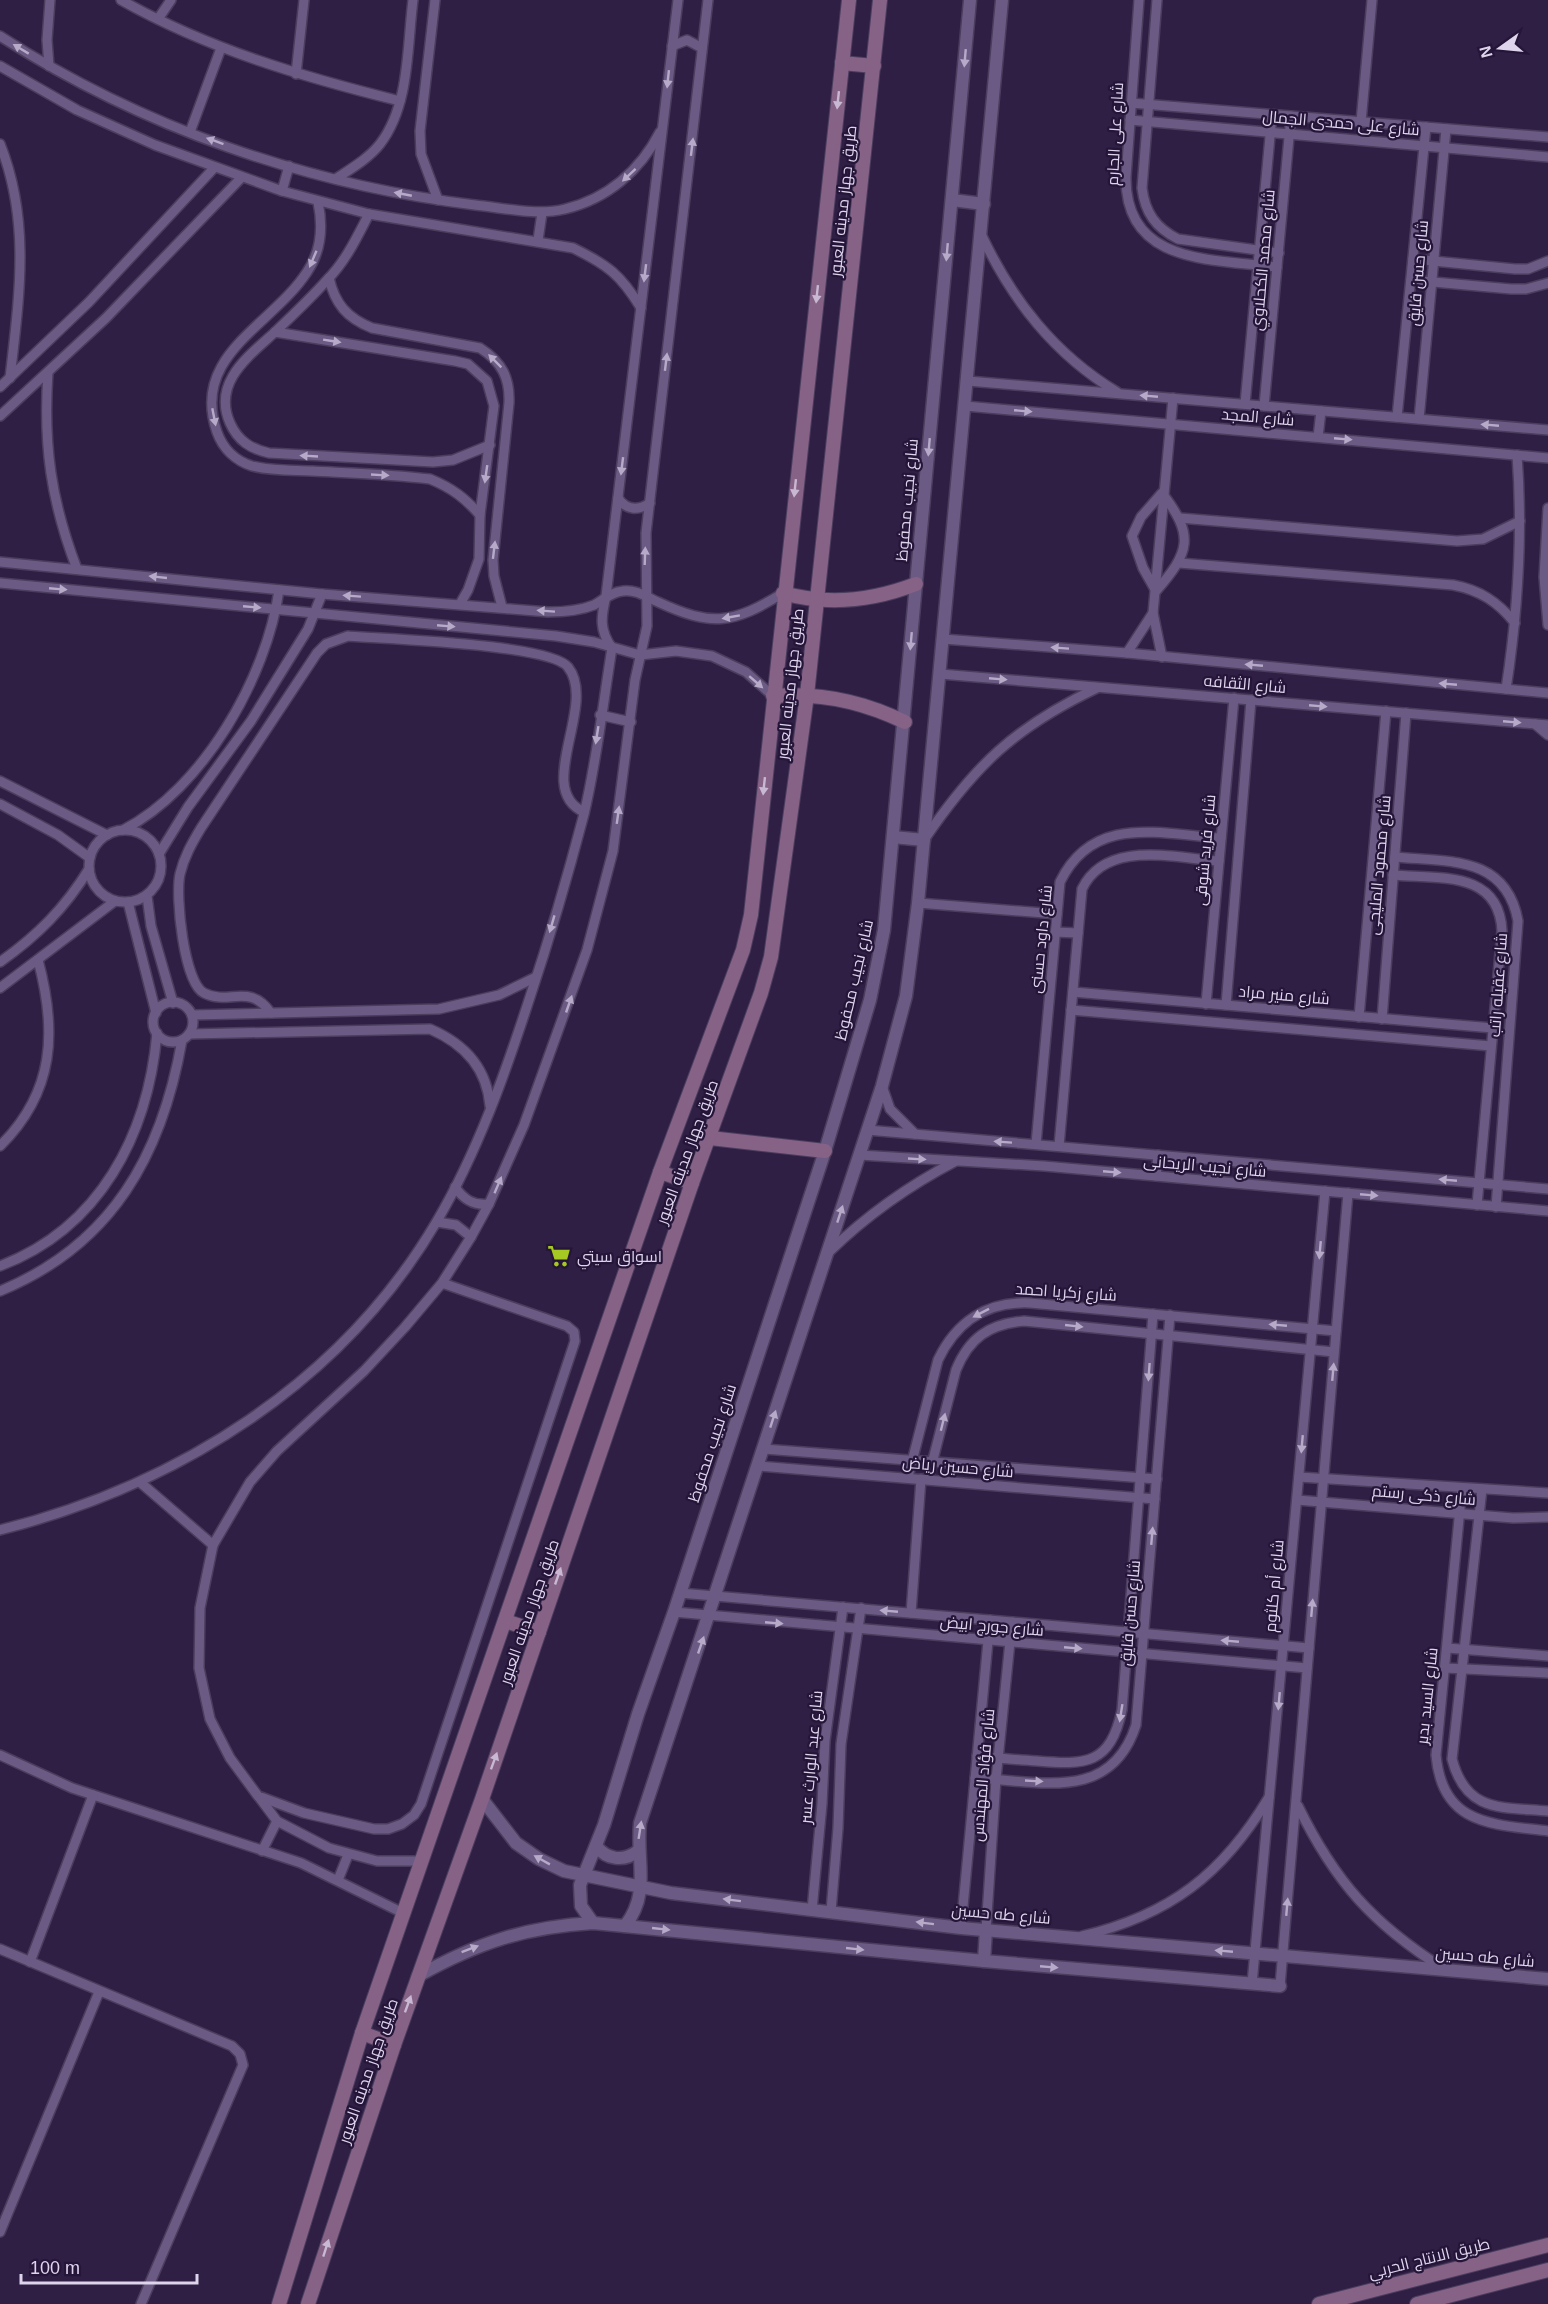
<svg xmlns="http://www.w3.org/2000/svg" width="1548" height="2304" font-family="Arial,Cairo,sans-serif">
<rect width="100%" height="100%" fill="#2f1f44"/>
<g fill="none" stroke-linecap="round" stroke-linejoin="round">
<g stroke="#4b3d5d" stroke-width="12">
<g id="minor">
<path d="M 121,0 C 208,49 303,77 400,101"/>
<polyline points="435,0 420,131 421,154 438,200"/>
<path d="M 1139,0 L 1126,177 C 1125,265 1213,259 1277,267"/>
<path d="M 1157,0 L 1142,188 C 1145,213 1156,228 1178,239 L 1279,253"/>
<polyline points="158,19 171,0"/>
<path d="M 0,36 C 141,127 308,185 475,205 C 504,208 536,216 565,209 C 607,199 640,171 660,132"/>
<polyline points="672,46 687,40 702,48"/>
<path d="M 0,66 L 77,110 L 155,145 L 282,191 L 369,214 L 573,248 C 608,265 621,275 641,308"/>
<polyline points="49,66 47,40 50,0"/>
<polyline points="296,74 304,0"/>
<polyline points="1131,103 1548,137"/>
<polyline points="1130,120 1548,157"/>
<polyline points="1361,122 1372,0"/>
<polyline points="190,132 221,48"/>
<path d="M 0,144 C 31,222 19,298 10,378"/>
<path d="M 337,178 C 352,168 369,158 380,144 C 410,105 407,46 413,0"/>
<polyline points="282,191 289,166"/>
<path d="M 318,202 C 323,226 322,250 307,272 C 272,326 190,355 217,432 C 223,449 236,461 252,466 C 271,471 292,470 312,471 C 351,473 391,474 430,479 C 452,488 465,498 480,515"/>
<path d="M 369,214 C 357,237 346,261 327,280 C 311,298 293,315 275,332 C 249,356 212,382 230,423 C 238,441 251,449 269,453 L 433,462 L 453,460 L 490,445"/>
<path d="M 981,234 C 1012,300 1054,354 1117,392"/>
<polyline points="538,240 542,213"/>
<polyline points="1413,259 1515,269 1528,269 1548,261"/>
<path d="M 329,278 C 335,304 347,318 372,328 L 480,348 C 502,362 510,378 509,403 L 493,560 L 494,576 L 502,607"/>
<polyline points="1411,280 1511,289 1526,289 1548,283"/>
<polyline points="275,332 455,361 468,364 487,381 494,406 480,515 479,559 468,590 460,604"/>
<path d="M 48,372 C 43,445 51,501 77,569"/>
<polyline points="968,381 1548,430"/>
<polyline points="0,387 89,302 214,168"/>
<polyline points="1245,404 1272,115"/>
<polyline points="965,406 1548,458"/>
<polyline points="1264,406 1291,116"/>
<polyline points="0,416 106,318 241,178"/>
<polyline points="1397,417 1426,127"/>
<polyline points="1419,419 1446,129"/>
<polyline points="1318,437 1321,411"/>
<path d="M 1162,493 C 1195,536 1190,552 1156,591 L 1143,568 L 1132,536 L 1141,517 Z"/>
<path d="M 618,498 C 626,510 638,511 650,503"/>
<polyline points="1548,508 1544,577 1548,625"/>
<polyline points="1180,518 1457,541 1483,539 1520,521"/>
<path d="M 0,562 L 322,594 L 548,612 C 564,612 579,611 594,605 C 603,600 611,592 623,591 C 635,589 647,597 658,602 C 712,627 733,624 783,593"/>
<path d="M 1179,563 L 1453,585 C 1480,590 1498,602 1515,623"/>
<polyline points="0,583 556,636 594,642 640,655 676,651 712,656 746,672 773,696"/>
<polyline points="943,639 1127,653 1548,693"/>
<polyline points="1127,653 1153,613"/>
<polyline points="1162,657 1153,613 1173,398"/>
<polyline points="940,674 1548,725"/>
<path d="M 1506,689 C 1518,611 1523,534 1517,455"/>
<polyline points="600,715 631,722"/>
<polyline points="1535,724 1548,735"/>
<polyline points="0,781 107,835"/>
<polyline points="0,804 58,835 90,858"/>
<circle cx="125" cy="866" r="36"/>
<path d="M 123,830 C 203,789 267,677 279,590"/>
<path d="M 924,840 C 975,765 1015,727 1097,688"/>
<polyline points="159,854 188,807 251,721 308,629 322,594"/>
<path d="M 1395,857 C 1448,862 1506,855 1518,921 L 1496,1207"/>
<path d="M 1393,875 C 1439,879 1499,870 1502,931 L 1477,1205"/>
<polyline points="147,896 151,926 173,1003"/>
<polyline points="128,902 156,1013"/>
<polyline points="918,903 1057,914"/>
<polyline points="1055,932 1078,933"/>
<path d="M 0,962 C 37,936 65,908 89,869"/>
<polyline points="0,988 115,901"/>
<polyline points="1073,992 1493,1028"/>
<circle cx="173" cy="1022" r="20"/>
<polyline points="1206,1004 1234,698"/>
<polyline points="1226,1005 1251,700"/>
<polyline points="1071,1010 1491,1046"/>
<path d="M 271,1013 C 249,982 229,1006 204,993 C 184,983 175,896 180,874 C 184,857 192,843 201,828 L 317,653 L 326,644 L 348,636 C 385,639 550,644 568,667 C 598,705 533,789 584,812"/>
<polyline points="192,1015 439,1009 499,995 536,977"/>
<polyline points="1359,1017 1386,711"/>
<polyline points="1382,1019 1406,713"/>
<path d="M 189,1034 L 430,1029 C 465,1044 487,1068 490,1106"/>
<polyline points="882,1086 890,1109 915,1134"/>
<polyline points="867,1130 1548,1189"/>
<path d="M 1036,1144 L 1060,882 C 1093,814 1159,834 1221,838"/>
<path d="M 0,1146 C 55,1092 57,1031 38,960"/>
<path d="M 1059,1146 L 1082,889 C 1106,839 1174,858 1219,861"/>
<polyline points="859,1155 1044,1166 1548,1211"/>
<polyline points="1156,1176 1158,1155"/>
<path d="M 455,1187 C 464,1200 474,1206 489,1204"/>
<polyline points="437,1222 456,1225 471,1237"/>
<path d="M 829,1252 C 867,1215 908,1186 956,1161"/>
<path d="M 0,1266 C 100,1228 148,1135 157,1033"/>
<polyline points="442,1283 567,1326 574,1332 575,1341 421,1804 414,1815 402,1824 388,1829 374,1829 304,1813 258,1796 230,1758 210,1719 199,1668 200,1608 213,1545 250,1482 277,1451 364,1371 405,1327 442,1283 471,1237 489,1204 524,1125 587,950 613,851 635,680 647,626 646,533 708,0"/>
<path d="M 0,1291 C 112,1245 162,1155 182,1040"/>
<polyline points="764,1449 1157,1479"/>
<polyline points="758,1466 1155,1499"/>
<path d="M 908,1477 L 938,1360 C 956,1322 987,1301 1030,1303 L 1336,1331"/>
<polyline points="1299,1477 1548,1493"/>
<path d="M 928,1479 L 956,1370 C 969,1338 989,1324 1024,1321 L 1334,1352"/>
<polyline points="141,1483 213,1545"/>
<path d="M 1462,1488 L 1436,1755 C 1442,1825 1491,1824 1548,1831"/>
<path d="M 1482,1489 L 1452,1759 C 1466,1813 1502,1807 1548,1811"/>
<polyline points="1297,1500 1513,1518 1548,1517"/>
<path d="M 0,1530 C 178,1485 342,1383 437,1221 C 478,1151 505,1074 530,997 C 550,937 568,875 584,814 C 597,760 603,703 612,648 C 599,630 601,617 606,596 L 678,0"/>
<polyline points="680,1593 1309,1648"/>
<polyline points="674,1612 1307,1668"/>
<polyline points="911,1613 921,1479"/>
<polyline points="1447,1648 1548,1656"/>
<polyline points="1445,1668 1548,1673"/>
<polyline points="0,1755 72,1788 301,1863 405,1914"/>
<path d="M 977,1756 C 997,1758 1017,1760 1037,1761 C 1086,1765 1110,1765 1122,1710 L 1153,1314"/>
<path d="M 975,1778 C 1040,1781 1111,1803 1136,1725 L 1170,1315"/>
<polyline points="259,1797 277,1821 329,1848 377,1861 422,1861"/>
<path d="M 1298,1806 C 1335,1882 1373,1924 1444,1969"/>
<polyline points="262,1851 277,1821"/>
<polyline points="338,1880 348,1855"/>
<polyline points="812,1910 822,1804 825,1741 843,1607"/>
<polyline points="831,1911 838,1828 841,1744 861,1608"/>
<polyline points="961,1928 990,1620"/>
<polyline points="986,1930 996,1779 1012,1622"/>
<path d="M 1082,1936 C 1170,1915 1223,1874 1269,1797"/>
<polyline points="0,1949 232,2046 240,2054 243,2065 141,2304"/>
<polyline points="30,1962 93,1795"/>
<polyline points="1252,1984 1325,1191"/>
<polyline points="1280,1986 1348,1193"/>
<polyline points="0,2232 99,1992"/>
</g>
</g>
<g stroke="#4b3d5d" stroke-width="15">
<g id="tertiary">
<polyline points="952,200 984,204"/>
<polyline points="893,837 924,840"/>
<polyline points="482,1799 516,1843 539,1859 564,1871 671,1893 961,1928 1548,1979"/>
<path d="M 596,1846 C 607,1860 624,1862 638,1851"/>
<polyline points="593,1923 581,1906 580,1885 604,1825 638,1714 674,1612 825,1151 870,1000 884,930 970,0"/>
<path d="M 625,1926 C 651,1893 636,1861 640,1823 L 882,1086 L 906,996 L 918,903 L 1002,0"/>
<polyline points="984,1961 986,1930"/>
<path d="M 418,1976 C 477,1943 525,1927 593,1923 L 984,1961 L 1280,1986"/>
</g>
</g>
<g stroke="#4b3d5d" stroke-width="16">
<g id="secondary">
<polyline points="842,63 874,66"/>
<path d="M 783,593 C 829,606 872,601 916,584"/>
<path d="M 773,696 C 820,692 862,701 905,722"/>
<polyline points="710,1138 825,1151"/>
<polyline points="660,1172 692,1183"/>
<polyline points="505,1621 539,1632"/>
<polyline points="362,2033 394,2045"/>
<polyline points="279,2304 362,2033 660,1172 743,950 751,915 849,0"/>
<polyline points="308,2304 394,2045 482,1799 692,1183 761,993 771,957 807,695 880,0"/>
<polyline points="1319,2304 1548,2245"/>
<polyline points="1417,2304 1548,2270"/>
</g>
</g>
<use href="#minor" stroke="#6b5b84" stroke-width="9"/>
<use href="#tertiary" stroke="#6b5b84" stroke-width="12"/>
<use href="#secondary" stroke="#856286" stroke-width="14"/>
</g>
<defs><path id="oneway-solid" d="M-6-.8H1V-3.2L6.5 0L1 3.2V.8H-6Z" transform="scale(1.5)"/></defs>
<g fill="#b6aac8">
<use href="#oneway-solid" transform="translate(21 49) rotate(-149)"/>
<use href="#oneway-solid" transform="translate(965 58) rotate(95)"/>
<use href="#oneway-solid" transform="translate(668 79) rotate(96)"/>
<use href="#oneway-solid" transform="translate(215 141) rotate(-160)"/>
<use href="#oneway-solid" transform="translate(692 147) rotate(-83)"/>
<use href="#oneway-solid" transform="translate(629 175) rotate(137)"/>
<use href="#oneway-solid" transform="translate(403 194) rotate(-169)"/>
<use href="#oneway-solid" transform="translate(947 252) rotate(95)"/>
<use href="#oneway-solid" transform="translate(313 259) rotate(113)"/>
<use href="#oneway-solid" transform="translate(645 273) rotate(97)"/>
<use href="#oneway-solid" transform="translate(332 341) rotate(9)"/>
<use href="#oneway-solid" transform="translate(495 361) rotate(-135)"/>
<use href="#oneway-solid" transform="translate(666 362) rotate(-83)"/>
<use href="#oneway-solid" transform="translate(1149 396) rotate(-175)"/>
<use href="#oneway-solid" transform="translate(1023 411) rotate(5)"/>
<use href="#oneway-solid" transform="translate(214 417) rotate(79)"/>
<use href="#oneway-solid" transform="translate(1490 425) rotate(-175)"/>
<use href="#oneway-solid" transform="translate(1343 439) rotate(5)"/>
<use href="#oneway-solid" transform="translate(929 447) rotate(95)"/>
<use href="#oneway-solid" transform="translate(309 456) rotate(-177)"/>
<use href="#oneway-solid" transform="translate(622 466) rotate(97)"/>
<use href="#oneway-solid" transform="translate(486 474) rotate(98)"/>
<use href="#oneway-solid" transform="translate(380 475) rotate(3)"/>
<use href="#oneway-solid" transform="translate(494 550) rotate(-83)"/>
<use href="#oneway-solid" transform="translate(645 556) rotate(-88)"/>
<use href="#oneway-solid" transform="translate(158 577) rotate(-174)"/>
<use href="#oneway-solid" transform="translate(58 589) rotate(5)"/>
<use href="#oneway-solid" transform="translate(352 596) rotate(-176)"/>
<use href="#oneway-solid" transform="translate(252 607) rotate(5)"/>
<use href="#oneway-solid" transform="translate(546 611) rotate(-176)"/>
<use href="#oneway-solid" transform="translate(731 617) rotate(170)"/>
<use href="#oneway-solid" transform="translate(446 626) rotate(5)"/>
<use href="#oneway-solid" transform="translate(911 641) rotate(95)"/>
<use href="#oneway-solid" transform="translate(1060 648) rotate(-176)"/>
<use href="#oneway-solid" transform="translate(1254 665) rotate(-175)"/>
<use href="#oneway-solid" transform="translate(998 679) rotate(5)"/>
<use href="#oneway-solid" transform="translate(756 682) rotate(41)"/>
<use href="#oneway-solid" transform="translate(1448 684) rotate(-175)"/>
<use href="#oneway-solid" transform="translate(1318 706) rotate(5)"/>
<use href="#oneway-solid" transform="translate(1512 722) rotate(5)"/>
<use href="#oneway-solid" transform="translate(597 735) rotate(99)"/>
<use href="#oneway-solid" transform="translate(618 815) rotate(-82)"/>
<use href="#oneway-solid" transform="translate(552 924) rotate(106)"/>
<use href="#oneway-solid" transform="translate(569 1004) rotate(-71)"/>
<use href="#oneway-solid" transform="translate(1003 1142) rotate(-176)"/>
<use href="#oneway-solid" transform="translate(917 1159) rotate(3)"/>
<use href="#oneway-solid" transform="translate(1112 1172) rotate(5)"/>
<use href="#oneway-solid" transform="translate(1448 1180) rotate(-175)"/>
<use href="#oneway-solid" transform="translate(498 1185) rotate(-67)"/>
<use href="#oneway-solid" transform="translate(1369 1195) rotate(5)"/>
<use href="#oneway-solid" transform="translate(840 1214) rotate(-72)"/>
<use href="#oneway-solid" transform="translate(1320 1250) rotate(95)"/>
<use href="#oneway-solid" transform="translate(981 1313) rotate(153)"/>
<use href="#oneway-solid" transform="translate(1278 1325) rotate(-175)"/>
<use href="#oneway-solid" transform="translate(1074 1326) rotate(6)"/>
<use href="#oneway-solid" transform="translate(1149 1372) rotate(94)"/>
<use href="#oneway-solid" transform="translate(1333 1372) rotate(-85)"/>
<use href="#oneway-solid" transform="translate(773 1419) rotate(-72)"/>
<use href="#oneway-solid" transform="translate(943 1422) rotate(-76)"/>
<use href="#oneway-solid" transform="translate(1302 1444) rotate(95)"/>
<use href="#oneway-solid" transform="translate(1152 1536) rotate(-85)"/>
<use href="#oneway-solid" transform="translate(1312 1608) rotate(-85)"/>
<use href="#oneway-solid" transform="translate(889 1611) rotate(-175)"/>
<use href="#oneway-solid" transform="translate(774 1623) rotate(5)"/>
<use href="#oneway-solid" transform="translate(1230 1641) rotate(-175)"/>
<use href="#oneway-solid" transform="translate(701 1645) rotate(-71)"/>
<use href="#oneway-solid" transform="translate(1073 1648) rotate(5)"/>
<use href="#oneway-solid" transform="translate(1279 1701) rotate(95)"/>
<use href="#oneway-solid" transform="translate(1121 1713) rotate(99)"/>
<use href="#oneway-solid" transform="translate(1034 1781) rotate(3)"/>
<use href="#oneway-solid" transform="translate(640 1830) rotate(-81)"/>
<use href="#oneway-solid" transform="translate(542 1860) rotate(-151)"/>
<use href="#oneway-solid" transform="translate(732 1900) rotate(-173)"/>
<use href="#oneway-solid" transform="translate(1287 1907) rotate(-85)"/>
<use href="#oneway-solid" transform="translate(925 1923) rotate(-173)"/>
<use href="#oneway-solid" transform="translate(661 1929) rotate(6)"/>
<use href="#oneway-solid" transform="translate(470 1949) rotate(-21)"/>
<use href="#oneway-solid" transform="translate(855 1949) rotate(6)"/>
<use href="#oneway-solid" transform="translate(1224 1951) rotate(-175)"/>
<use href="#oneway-solid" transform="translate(1049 1967) rotate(5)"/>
</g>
<g fill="#c8b8d3">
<use href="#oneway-solid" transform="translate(838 100) rotate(96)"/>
<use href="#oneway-solid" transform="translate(817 294) rotate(96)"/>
<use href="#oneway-solid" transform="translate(795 488) rotate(96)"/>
<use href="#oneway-solid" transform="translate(764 786) rotate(96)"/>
<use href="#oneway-solid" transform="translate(558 1576) rotate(-71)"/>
<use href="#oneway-solid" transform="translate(494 1761) rotate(-70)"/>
<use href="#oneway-solid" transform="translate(408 2004) rotate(-70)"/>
<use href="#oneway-solid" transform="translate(326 2248) rotate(-72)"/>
</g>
<defs>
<g id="supermarket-bare" transform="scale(1.8)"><path d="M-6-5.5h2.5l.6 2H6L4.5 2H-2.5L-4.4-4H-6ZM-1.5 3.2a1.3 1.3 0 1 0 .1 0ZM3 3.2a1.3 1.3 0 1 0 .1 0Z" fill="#a6c822" stroke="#251539" stroke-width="2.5" paint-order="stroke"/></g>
</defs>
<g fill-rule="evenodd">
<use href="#supermarket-bare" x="559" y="1256"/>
</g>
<g text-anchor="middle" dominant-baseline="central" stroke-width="4.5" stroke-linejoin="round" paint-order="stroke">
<g font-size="16" fill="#ded5ed" stroke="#251539">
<text transform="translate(1341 123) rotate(5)">شارع على حمدى الجمال</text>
<text transform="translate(1115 134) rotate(-87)">شارع على الجارم</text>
<text transform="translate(843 201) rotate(-84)">طريق جهاز مدينه العبور</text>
<text transform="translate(1263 260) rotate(-85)">شارع محمد الكحلاوي</text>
<text transform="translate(1418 273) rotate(-85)">شارع حسن فايق</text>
<text transform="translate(1258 417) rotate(5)">شارع المجد</text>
<text transform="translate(907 500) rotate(-85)">شارع نجيب محفوظ</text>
<text transform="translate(790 684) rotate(-84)">طريق جهاز مدينه العبور</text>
<text transform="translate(1245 684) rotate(5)">شارع الثقافه</text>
<text transform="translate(1205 850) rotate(-85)">شارع فريد شوقى</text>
<text transform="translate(1379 865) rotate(-85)">شارع محمود المليجى</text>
<text transform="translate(1041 939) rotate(-84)">شارع داود حسنى</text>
<text transform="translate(854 980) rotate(-77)">شارع نجيب محفوظ</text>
<text transform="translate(1498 985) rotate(-86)">شارع عقيله راتب</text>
<text transform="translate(1284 995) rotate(5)">شارع منير مراد</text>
<text transform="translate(687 1152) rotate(-70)">طريق جهاز مدينه العبور</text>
<text transform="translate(1205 1166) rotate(5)">شارع نجيب الريحانى</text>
<text transform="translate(1066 1292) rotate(4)">شارع زكريا احمد</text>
<text transform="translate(712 1443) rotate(-72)">شارع نجيب محفوظ</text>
<text transform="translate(958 1467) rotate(5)">شارع حسين رياض</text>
<text transform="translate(1424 1495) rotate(5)">شارع ذكى رستم</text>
<text transform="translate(1274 1586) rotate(-85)">شارع أم كلثوم</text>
<text transform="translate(529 1612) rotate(-71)">طريق جهاز مدينه العبور</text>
<text transform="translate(1130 1613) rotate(-85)">شارع حسن فايق</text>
<text transform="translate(992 1626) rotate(5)">شارع جورج ابيض</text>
<text transform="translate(1427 1696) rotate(-84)">شارع السيد بدير</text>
<text transform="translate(811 1757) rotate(-85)">شارع عبد الوارث عسر</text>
<text transform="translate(983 1775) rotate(-85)">شارع فؤاد المهندس</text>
<text transform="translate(1001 1914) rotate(5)">شارع طه حسين</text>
<text transform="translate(1485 1957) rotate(5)">شارع طه حسين</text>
<text transform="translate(368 2071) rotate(-71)">طريق جهاز مدينه العبور</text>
<text transform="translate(1429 2258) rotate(-14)">طريق الانتاج الحربي</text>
</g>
<g font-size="16" fill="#ded5ed" stroke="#251539" text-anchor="start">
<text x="577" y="1256">اسواق سيتي</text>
</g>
</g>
<g transform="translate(1500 48) rotate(255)" stroke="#251539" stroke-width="4.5" paint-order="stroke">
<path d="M0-4.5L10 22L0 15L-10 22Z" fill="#ded5ed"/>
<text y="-9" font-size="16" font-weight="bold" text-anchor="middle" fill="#ded5ed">N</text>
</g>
<path d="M21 2274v9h176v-9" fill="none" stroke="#ded5ed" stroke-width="3"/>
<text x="30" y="2274" font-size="18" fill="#ded5ed" stroke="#251539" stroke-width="4.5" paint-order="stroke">100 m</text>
</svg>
